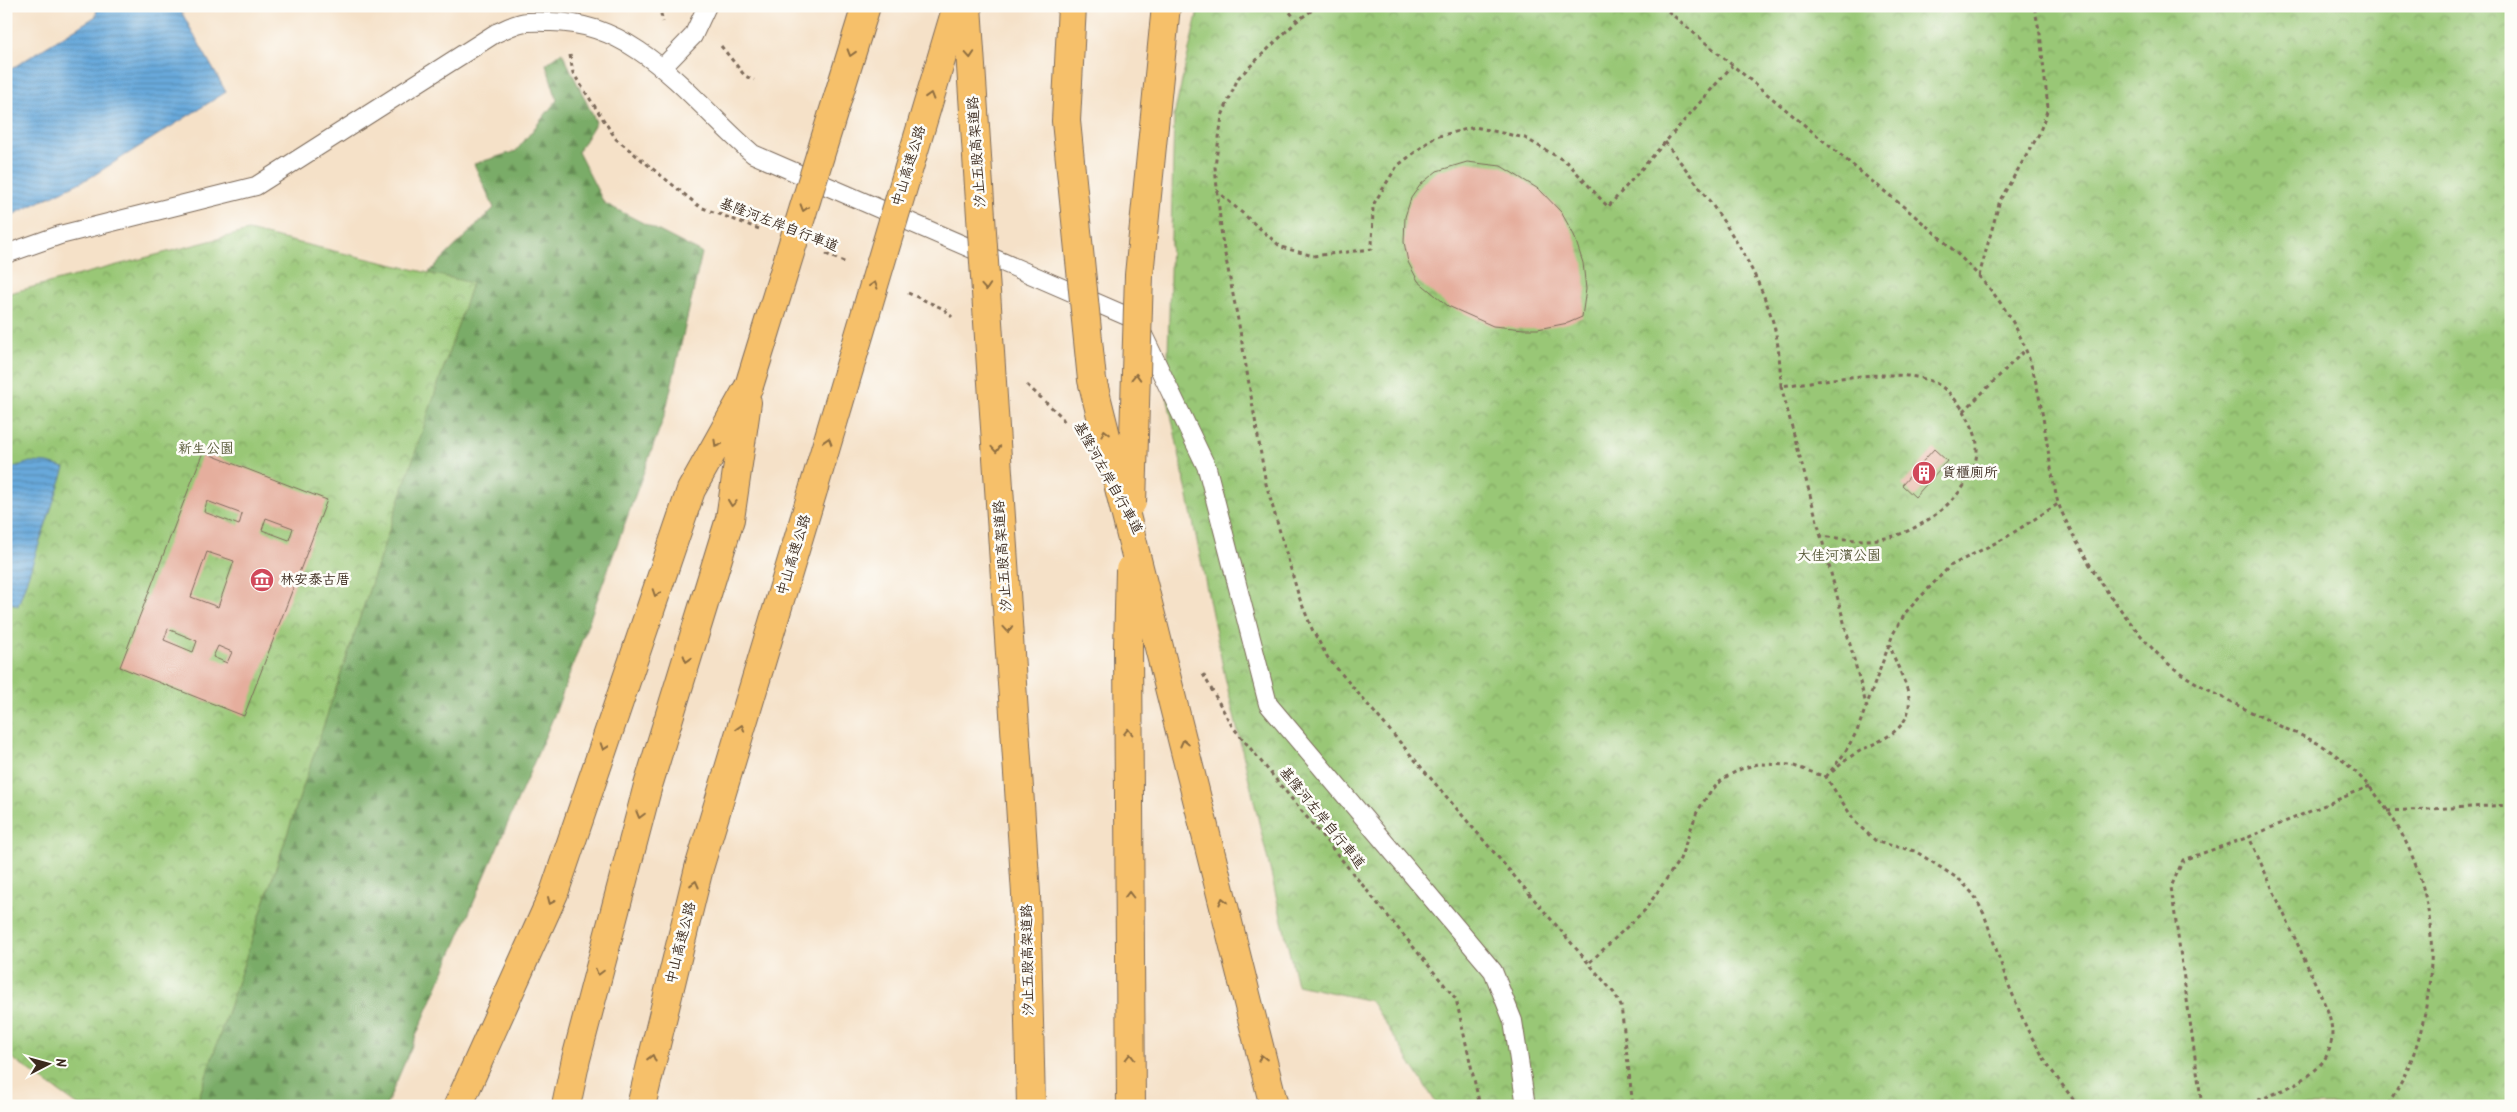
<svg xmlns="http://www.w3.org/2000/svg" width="2517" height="1112" font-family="Kalam,'LXGW WenKai TC',sans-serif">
<defs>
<pattern id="forest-firs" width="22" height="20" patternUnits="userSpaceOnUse" patternTransform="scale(1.25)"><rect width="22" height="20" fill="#7aac67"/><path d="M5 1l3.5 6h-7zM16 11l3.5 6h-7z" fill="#658c54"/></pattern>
<pattern id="park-crowns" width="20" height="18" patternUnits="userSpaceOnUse" patternTransform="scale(1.25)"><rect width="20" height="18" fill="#99c776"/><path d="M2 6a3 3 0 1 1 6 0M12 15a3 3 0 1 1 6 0" fill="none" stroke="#7ea260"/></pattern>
<pattern id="water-rules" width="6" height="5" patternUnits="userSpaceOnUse" patternTransform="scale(1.25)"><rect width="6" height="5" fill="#68a9db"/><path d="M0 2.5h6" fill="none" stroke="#578ab1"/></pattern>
</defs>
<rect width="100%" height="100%" fill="#fdfcf7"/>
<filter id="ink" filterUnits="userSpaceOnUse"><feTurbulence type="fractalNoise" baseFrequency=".02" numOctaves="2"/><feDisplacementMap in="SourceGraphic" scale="10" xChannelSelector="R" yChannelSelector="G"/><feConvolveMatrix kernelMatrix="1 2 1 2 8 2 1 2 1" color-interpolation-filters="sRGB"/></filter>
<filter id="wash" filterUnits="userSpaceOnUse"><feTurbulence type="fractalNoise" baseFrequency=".0096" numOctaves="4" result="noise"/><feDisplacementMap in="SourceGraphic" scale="20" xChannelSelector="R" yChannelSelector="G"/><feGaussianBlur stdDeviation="1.12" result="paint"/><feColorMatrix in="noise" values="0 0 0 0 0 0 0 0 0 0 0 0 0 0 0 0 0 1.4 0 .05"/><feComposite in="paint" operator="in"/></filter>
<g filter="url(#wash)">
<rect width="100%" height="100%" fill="#f5e1c8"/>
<polygon fill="url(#forest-firs)" stroke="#5a6b42" points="562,52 596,122 578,152 604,203 702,253 665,414 556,711 386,1106 196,1106 471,284 428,273 494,208 474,164 516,151 557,100 546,64"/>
<g fill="url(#park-crowns)" stroke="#6a784a">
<polygon points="1199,6 2511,6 2511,1106 1438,1106 1371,1001 1297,985 1225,677 1167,395 1174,116"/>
<polygon points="248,231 472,283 196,1106 79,1106 6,1054 6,294"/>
</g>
<g fill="url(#water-rules)" stroke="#526a7c">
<polygon points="97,6 178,6 226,92 91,177 6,218 6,72 96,16"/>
<polygon points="30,462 48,463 65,468 18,606 6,601 6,470"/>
</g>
<g id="blocks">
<g fill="#e5ae9d" fill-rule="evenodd">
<polygon points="1467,162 1501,166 1540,190 1561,212 1574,235 1583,263 1586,289 1582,317 1568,323 1538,329 1524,329 1493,326 1448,306 1418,281 1408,262 1404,242 1405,217 1411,198 1421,184 1437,171"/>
<polygon points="1934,449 1947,461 1915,497 1902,485"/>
<path d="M 203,452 L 327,500 L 244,716 L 120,667 ZM 207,501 L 242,514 L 239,525 L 204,512 ZM 266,518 L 293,528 L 289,540 L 262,530 ZM 207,552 L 234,561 L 218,607 L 191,597 ZM 168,629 L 197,641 L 193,652 L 164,640 ZM 218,646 L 232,652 L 227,663 L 213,657 Z"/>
</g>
</g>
</g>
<g filter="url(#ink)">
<use href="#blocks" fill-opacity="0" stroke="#7c6a5a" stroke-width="1"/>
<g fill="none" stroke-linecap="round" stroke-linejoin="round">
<g stroke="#7c6a5a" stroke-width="20">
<g id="service">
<polyline points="662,68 693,36 707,6"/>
<path d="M 6,254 L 60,235 L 256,186 L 496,33 C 504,30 512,25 521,23 C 530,21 542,22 551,22 C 640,22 692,102 753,154 L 1136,320 L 1207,468 L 1268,704 L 1493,971 L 1513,1021 L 1526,1106"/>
</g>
</g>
<g stroke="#7c6a5a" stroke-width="30">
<g id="motorway">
<polyline points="458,1106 554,893 691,490 749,386"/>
<polyline points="566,1106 576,1059 647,789 730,519 747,402"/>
<polyline points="641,1106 699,868 814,487"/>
</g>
</g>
<g stroke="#7c6a5a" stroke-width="3" stroke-dasharray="4 4" stroke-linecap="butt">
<polyline points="659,6 663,22"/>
<polyline points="1285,6 1297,21"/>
<polyline points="1318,6 1297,21 1238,78 1222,116 1215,167 1222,239 1239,325 1266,484 1299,597 1312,629 1328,658 1614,993 1621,1006 1633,1106"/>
<path d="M 1662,6 C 1728,62 1795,117 1862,173 C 1912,214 1978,263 2011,319 C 2044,375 2043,438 2057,499 C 2062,519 2096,577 2109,594 C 2130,622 2152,654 2182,674 C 2214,695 2250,711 2284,728 C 2297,734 2311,739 2323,746 C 2393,792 2436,880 2431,963 C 2428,1014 2416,1064 2387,1106"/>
<polyline points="721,46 745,76 754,80"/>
<polyline points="570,55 573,73 616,139 700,207 762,230"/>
<path d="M 1665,142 C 1708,198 1752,253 1773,322 C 1779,343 1780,365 1781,386 C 1821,381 1893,367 1931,381 C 1945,386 1956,400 1964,411 L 2026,349"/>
<polyline points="1216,190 1281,247 1313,256 1372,249 1373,205 1397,166 1435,137 1475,127 1525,138 1568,163 1608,207 1732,66"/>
<polyline points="826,254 846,263"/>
<polyline points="1979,276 2000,200 2039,134 2048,108 2040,34 2034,6"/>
<polyline points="908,293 944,309 952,317"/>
<polyline points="1027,385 1061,416 1065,423"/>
<polyline points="1781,386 1821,536"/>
<polyline points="1203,674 1232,726 1456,999 1480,1106"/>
<path d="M 1867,708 L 1821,536 C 1843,539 1864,542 1886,538 C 1923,531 1976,491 1977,450 C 1978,436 1971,424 1964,411"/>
<path d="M 1832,772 C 1841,764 1850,756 1860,751 C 1882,739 1912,730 1909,698 C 1907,682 1894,662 1890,644"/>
<polyline points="1826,777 1844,754 1857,731 1893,634 1906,612 1950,566 2005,538 2058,504"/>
<polyline points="2387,811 2511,805"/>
<polyline points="1590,962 1645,910 1680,859 1697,812 1710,792 1724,778 1741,769 1758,764 1791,765 1826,777 1856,823 1877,842 1915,851 1960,880 1974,895 1984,914 2007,981 2027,1029 2049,1067 2078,1106"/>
<polyline points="2202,1106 2171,887 2183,860 2249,837 2370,786"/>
<path d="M 2243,1106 C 2288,1088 2350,1071 2327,1009 L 2249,837"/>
</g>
<use href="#service" stroke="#fff" stroke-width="18"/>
<use href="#motorway" stroke="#f6c06b" stroke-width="28"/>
<g stroke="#7c6a5a" stroke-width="30" stroke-linecap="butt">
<g id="motorway-bridge">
<polyline points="967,6 1026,894 1031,1106"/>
<polyline points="1072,6 1066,121 1092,380 1274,1106"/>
<polyline points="749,386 866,6"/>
<polyline points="814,487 957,6"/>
<polyline points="1132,502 1139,275 1166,6"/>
<polyline points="1130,570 1128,647 1131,1106"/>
</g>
</g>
<use href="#motorway-bridge" stroke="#f6c06b" stroke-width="28"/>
</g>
<defs><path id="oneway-chevron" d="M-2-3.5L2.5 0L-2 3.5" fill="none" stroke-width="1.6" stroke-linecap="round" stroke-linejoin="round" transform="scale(1.25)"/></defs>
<g stroke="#8f6e41">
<use href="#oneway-chevron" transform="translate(851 53) rotate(107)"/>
<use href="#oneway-chevron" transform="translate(970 55) rotate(86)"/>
<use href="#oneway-chevron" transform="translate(930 96) rotate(-73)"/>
<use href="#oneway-chevron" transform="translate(804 208) rotate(107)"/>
<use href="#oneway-chevron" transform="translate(874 285) rotate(-73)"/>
<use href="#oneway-chevron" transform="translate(986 287) rotate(86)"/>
<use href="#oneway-chevron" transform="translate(1136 377) rotate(-88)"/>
<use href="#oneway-chevron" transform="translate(1105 433) rotate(-104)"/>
<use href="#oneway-chevron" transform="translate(828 441) rotate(-73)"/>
<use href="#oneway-chevron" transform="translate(717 444) rotate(119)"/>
<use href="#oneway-chevron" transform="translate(996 449) rotate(86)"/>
<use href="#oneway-chevron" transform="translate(732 503) rotate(98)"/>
<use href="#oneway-chevron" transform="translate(656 593) rotate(109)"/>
<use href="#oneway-chevron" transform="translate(1008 629) rotate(86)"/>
<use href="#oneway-chevron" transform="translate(687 659) rotate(107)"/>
<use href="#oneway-chevron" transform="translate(741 728) rotate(-73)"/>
<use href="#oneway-chevron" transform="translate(1128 732) rotate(-90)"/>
<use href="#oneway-chevron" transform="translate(1184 743) rotate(-104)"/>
<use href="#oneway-chevron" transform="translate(604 747) rotate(109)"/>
<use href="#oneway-chevron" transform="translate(640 815) rotate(105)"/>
<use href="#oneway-chevron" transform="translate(695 884) rotate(-76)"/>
<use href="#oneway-chevron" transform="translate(1129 895) rotate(-90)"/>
<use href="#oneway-chevron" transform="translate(551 901) rotate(114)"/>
<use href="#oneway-chevron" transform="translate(1223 901) rotate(-104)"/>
<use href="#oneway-chevron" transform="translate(599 972) rotate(105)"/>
<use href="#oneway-chevron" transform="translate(1130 1057) rotate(-90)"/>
<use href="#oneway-chevron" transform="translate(652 1058) rotate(-76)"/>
<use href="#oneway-chevron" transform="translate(1262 1058) rotate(-104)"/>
</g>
</g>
<defs>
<g id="building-disc" transform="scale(1.25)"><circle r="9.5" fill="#d1495b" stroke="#fdfcf7"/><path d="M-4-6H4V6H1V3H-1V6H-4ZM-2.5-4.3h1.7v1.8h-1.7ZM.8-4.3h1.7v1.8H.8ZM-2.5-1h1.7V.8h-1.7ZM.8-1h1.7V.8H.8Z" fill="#fff"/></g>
<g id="museum-disc" transform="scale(1.25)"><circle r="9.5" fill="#d1495b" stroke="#fdfcf7"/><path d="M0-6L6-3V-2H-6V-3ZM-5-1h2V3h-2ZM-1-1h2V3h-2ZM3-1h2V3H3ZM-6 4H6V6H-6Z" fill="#fff"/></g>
</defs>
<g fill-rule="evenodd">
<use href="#building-disc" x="1924" y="473"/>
<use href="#museum-disc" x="262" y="580"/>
</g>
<g text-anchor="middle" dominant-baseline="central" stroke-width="5" stroke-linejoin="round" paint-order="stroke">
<g font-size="14" fill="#3b2a1e" stroke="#fdfcf7">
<text transform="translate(977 152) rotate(-94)">汐止五股高架道路</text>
<text transform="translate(909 166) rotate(-73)">中山高速公路</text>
<text transform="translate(779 225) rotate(21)">基隆河左岸自行車道</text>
<text transform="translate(1108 478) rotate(61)">基隆河左岸自行車道</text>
<text transform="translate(794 555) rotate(-73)">中山高速公路</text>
<text transform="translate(1003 556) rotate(-94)">汐止五股高架道路</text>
<text transform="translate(1322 818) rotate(51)">基隆河左岸自行車道</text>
<text transform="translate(681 943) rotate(-76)">中山高速公路</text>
<text transform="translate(1028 960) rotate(-91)">汐止五股高架道路</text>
</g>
<g font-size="14" fill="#575938" stroke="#fdfcf7">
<text x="206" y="449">新生公園</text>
<text x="1839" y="556">大佳河濱公園</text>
</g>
<g font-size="14" fill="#3b2a1e" stroke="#fdfcf7" text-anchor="start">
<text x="1942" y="473">貨櫃廁所</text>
<text x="280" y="580">林安泰古厝</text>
</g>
</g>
<rect width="2517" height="1112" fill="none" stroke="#fdfcf7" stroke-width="25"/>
<g transform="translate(48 1064) rotate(84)" stroke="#fdfcf7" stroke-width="4" paint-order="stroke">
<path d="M0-4L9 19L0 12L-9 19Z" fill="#3b2a1e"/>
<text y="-8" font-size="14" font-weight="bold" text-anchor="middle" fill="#3b2a1e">N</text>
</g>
</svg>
